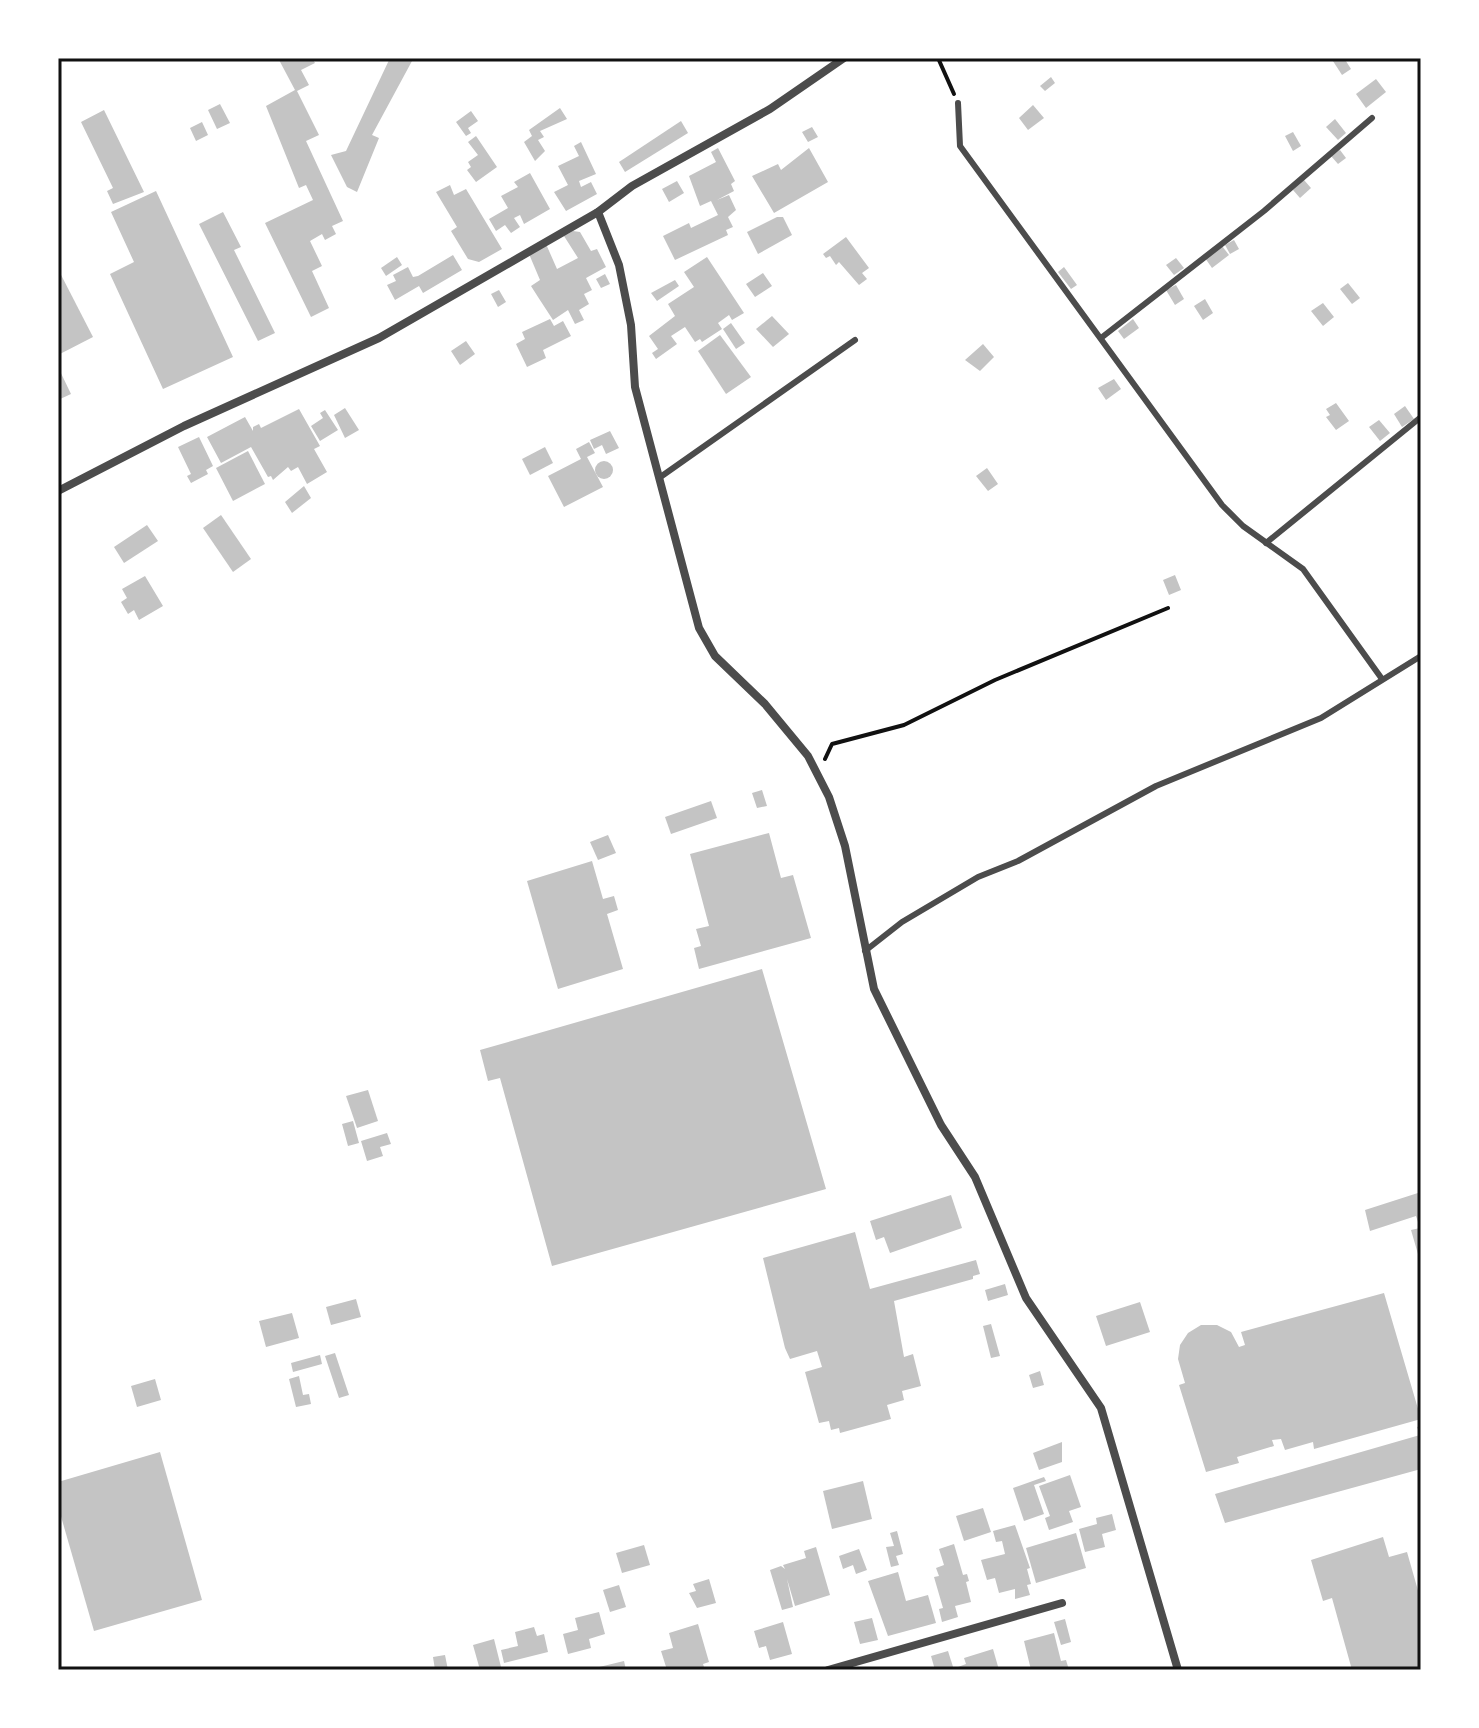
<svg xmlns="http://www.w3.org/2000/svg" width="1479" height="1728" font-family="Quicksand,sans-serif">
<rect width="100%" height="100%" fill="#fff"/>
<g fill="#c4c4c4">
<polygon points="278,58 312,58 315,63 301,70 309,85 297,91 319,135 306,141 343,221 332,226 336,234 325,240 322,234 310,241 322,266 312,271 329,308 311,317 265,223 313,200 306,185 299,188 266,106 295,90"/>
<polygon points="390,58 418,58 412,61 372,135 379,138 357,192 347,187 331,155 346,151"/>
<polygon points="1331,58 1344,58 1351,69 1342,75"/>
<polygon points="1051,77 1055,83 1045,91 1040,86"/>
<polygon points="1376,79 1386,92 1366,108 1356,94"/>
<polygon points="220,104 230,123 217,129 208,110"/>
<polygon points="1033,105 1044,118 1028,130 1019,118"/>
<polygon points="560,108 567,119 540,131 544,137 538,140 545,151 535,161 524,142 532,136 529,130"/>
<polygon points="104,110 144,192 113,204 107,191 113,188 81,122"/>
<polygon points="471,111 478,121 468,128 471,133 466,136 456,122"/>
<polygon points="1335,119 1346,133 1338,140 1326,127"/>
<polygon points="681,121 688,133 625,172 619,162"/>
<polygon points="202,122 208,135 196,141 190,128"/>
<polygon points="812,127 818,137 808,142 802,132"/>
<polygon points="1293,132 1301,146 1293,151 1285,136"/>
<polygon points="476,136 497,167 476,182 467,170 471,167 468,162 478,155 468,142"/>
<polygon points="581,142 596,174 579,181 581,187 591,182 597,194 566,211 554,192 568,185 558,166 579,156 574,146"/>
<polygon points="718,148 735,181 731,184 734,191 717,200 729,195 736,210 728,217 733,227 726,230 728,235 675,260 663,236 689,223 691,228 718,215 711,201 700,206 689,176 716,162 711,152"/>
<polygon points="809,148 828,182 774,213 752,176 778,164 781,170"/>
<polygon points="1340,150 1346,158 1338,164 1331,156"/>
<polygon points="530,173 550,209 524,224 520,215 514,218 520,227 511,233 505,225 496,231 489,219 508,208 501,196 518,187 514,182"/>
<polygon points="1304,180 1311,188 1300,198 1293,190"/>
<polygon points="677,181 684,193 669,202 662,189"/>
<polygon points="450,185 454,195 466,189 502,249 479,262 468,259 451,231 457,227 436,192"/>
<polygon points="156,191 233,357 163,389 110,274 134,262 111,212"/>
<polygon points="223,212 241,247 234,250 275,333 258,341 199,224"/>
<polygon points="777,217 783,217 792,235 758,254 747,232"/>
<polygon points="573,231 580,232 591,251 597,249 606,267 586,278 592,290 584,294 589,304 579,310 584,320 575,324 568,310 553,320 538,297 531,286 540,280 529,254 546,244 557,269 578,258 564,236"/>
<polygon points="846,237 869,268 862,273 867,279 859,285 839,262 836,265 830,256 826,258 823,254"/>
<polygon points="1234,240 1239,249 1230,254 1225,245"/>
<polygon points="1222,246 1229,255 1212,268 1205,258"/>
<polygon points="453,255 462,270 423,293 419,286 395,300 387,285 396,281 393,275 408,267 413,277 418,276"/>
<polygon points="397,257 402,265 386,276 381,268"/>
<polygon points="707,257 744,313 732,320 729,315 718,323 722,329 702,342 700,339 695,342 685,327 671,336 677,344 656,359 652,353 658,349 649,336 675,316 668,304 694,287 684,272"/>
<polygon points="1176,258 1184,268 1174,275 1166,265"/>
<polygon points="1064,267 1077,285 1071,289 1058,272"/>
<polygon points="58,269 93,337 58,355"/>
<polygon points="763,273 772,286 755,297 746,284"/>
<polygon points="605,274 610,284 601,288 596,279"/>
<polygon points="675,280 679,286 657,301 651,293"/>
<polygon points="1348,283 1360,298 1352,304 1340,289"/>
<polygon points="1176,285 1184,299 1175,305 1166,290"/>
<polygon points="499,290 506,302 498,307 491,294"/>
<polygon points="1205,299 1213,313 1203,320 1194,306"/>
<polygon points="1323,303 1334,317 1323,326 1311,311"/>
<polygon points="772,316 789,334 773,347 756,329"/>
<polygon points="550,319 554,326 563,321 571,336 543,350 546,358 527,367 516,344 525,339 522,332"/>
<polygon points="1133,319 1139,328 1124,339 1118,331"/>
<polygon points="731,323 745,343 736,349 723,329"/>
<polygon points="720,335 751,377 726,394 698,351"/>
<polygon points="466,341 475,354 460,365 451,351"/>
<polygon points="983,344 994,357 980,371 965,360"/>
<polygon points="58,367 71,394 58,400"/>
<polygon points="1114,379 1121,389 1106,400 1098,388"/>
<polygon points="1336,403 1349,421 1336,430 1326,417 1330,415 1326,409"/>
<polygon points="1405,406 1414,419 1402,427 1394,414"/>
<polygon points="345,408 359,430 345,438 334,415"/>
<polygon points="299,409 320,446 314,449 327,472 307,484 298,467 291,471 288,467 273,480 271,476 268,477 251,447 221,463 207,437 245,417 253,431 253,427 259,424 261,428"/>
<polygon points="325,410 338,430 320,441 311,426 323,418 320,413"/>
<polygon points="1379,420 1390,433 1380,441 1369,427"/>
<polygon points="610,431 619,448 606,454 602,445 594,449 590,440"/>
<polygon points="199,437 213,466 206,470 208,474 191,483 187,476 191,474 178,447"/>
<polygon points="589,442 595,453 587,457 603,487 564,507 548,476 581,459 576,449"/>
<polygon points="545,447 553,463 530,475 522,459"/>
<polygon points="248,451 265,484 233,501 216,468"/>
<circle cx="604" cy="470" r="9"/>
<polygon points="987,468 998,484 988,491 976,476"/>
<polygon points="304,486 311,498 292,513 285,502"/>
<polygon points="221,515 251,559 233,572 203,528"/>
<polygon points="147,525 158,541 124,563 114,547"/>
<polygon points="1175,575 1181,590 1169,595 1163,580"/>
<polygon points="145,576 163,606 139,620 134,610 128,614 121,602 127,598 122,589"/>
<polygon points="762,790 767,806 757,808 752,793"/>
<polygon points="711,801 717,818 671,834 665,817"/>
<polygon points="769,833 781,878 793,875 811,938 699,969 694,948 701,946 696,929 709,926 690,854"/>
<polygon points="608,835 616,853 598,860 590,842"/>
<polygon points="592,861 603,899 614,896 618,910 607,914 623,969 558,989 527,881"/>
<polygon points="762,969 826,1189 552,1266 500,1078 488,1081 480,1050"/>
<polygon points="368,1090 378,1121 357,1128 346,1096"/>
<polygon points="353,1121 359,1143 348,1146 342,1124"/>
<polygon points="387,1133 391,1144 380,1147 383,1156 367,1161 361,1141"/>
<polygon points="1421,1192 1421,1261 1420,1261 1411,1230 1420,1228 1416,1216 1370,1231 1365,1210"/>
<polygon points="951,1195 962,1228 890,1253 884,1237 876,1240 870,1221"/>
<polygon points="855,1232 870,1289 976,1260 980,1274 973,1276 973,1279 894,1301 904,1357 913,1354 921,1386 902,1391 904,1400 887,1405 891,1419 840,1433 839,1428 831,1430 829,1421 819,1423 805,1372 822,1367 817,1351 790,1359 785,1348 763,1258"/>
<polygon points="1005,1284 1008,1295 988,1301 985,1290"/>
<polygon points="1384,1293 1421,1419 1314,1449 1313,1442 1285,1450 1281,1439 1272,1440 1274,1446 1237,1457 1239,1463 1206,1472 1179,1385 1185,1383 1178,1359 1180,1345 1188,1333 1201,1325 1217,1325 1231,1332 1239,1347 1245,1345 1241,1332"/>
<polygon points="356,1299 361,1317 331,1325 326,1307"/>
<polygon points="1140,1302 1150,1332 1106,1346 1096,1316"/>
<polygon points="292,1313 299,1338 266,1347 259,1321"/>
<polygon points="991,1324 1000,1356 991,1358 983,1326"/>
<polygon points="335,1353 349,1395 339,1398 325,1356"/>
<polygon points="320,1355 322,1364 293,1372 291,1363"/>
<polygon points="1040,1371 1044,1385 1033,1388 1029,1375"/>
<polygon points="299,1376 303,1395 309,1394 311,1404 296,1407 289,1379"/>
<polygon points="155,1379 161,1400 137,1407 131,1386"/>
<polygon points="1421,1426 1421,1469 1225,1523 1215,1494 1420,1435 1417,1427"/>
<polygon points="1062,1442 1062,1462 1039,1470 1033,1453"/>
<polygon points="160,1452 202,1600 94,1631 58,1506 58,1482"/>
<polygon points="1070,1475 1081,1507 1069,1511 1073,1522 1049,1530 1045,1518 1050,1516 1039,1486"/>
<polygon points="1044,1477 1046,1481 1034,1485 1044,1514 1024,1521 1013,1488"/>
<polygon points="863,1481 872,1519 832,1529 823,1491"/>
<polygon points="983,1508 991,1532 964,1541 956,1516"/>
<polygon points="1112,1514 1116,1530 1102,1534 1105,1547 1085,1552 1079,1529 1097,1524 1096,1518"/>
<polygon points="1015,1525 1030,1568 1027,1569 1031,1584 1027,1585 1030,1595 1015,1599 1015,1589 999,1593 995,1578 987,1580 981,1560 1005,1554 1002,1541 996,1542 993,1531"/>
<polygon points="897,1531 903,1554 896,1556 899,1565 891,1567 886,1547 894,1546 890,1533"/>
<polygon points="1076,1533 1086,1568 1036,1583 1026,1548"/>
<polygon points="1383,1537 1389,1557 1407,1552 1421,1601 1421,1670 1352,1670 1332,1598 1323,1601 1311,1560"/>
<polygon points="954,1544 963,1575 967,1574 969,1581 966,1582 971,1602 955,1606 958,1617 942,1622 939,1609 943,1608 934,1577 939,1576 936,1568 944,1565 939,1549"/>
<polygon points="644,1545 650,1565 622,1573 616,1553"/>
<polygon points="816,1547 830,1595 795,1606 787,1579 793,1607 782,1610 770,1570 781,1566 785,1569 783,1565 806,1558 804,1551"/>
<polygon points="859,1549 867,1570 856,1574 853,1565 843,1569 839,1556"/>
<polygon points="898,1572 906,1601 928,1595 936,1623 888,1636 868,1581"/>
<polygon points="709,1579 716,1603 697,1608 689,1593 696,1591 693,1584"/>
<polygon points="619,1585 626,1607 610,1612 603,1590"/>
<polygon points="599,1612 605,1634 589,1639 591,1648 568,1654 563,1634 578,1630 575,1618"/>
<polygon points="872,1618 878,1640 860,1644 854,1622"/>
<polygon points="1065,1619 1071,1642 1061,1645 1054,1622"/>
<polygon points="783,1622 792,1654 770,1660 766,1646 759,1648 754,1631"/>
<polygon points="698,1624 709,1662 703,1664 705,1670 667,1670 661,1651 673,1648 669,1633"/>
<polygon points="534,1627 537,1636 544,1634 548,1652 504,1663 501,1650 518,1646 515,1632"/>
<polygon points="1054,1633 1061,1661 1066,1660 1069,1670 1031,1670 1024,1641"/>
<polygon points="494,1639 501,1667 480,1670 473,1645"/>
<polygon points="993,1649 999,1670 959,1670 958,1667 966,1664 964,1658"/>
<polygon points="948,1651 954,1670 935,1670 931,1656"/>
<polygon points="445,1655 448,1670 435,1670 433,1657"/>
<polygon points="624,1661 626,1670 591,1670 591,1669"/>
</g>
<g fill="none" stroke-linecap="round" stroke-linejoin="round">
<g stroke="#111" stroke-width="4">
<polyline points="938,58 954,94"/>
<polyline points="825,759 832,744 904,725 995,680 1168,608"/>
</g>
<g stroke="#4c4c4c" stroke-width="6">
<polyline points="958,103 960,146 1222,505 1243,526 1303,569 1382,679"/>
<polyline points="1101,338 1264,211 1372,118"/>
<polyline points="659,478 855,340"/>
<polyline points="1266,543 1421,417"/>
<polyline points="865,951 902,922 978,877 1018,861 1156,786 1321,718 1421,656"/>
</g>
<g stroke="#4c4c4c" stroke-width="8">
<polyline points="598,212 619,265 631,325 635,387 699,628 715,656 765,704 808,756 829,797 845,846 874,989 941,1125 975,1177 1026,1298 1101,1408 1178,1670"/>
<polyline points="58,491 184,426 379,338 598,212 632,186 770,109 844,58"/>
<polyline points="828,1670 1062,1603"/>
</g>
</g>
<rect width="1479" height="1728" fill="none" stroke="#ffffff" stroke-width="120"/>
<rect x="60" y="60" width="1359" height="1608" fill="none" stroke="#111" stroke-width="3"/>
</svg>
